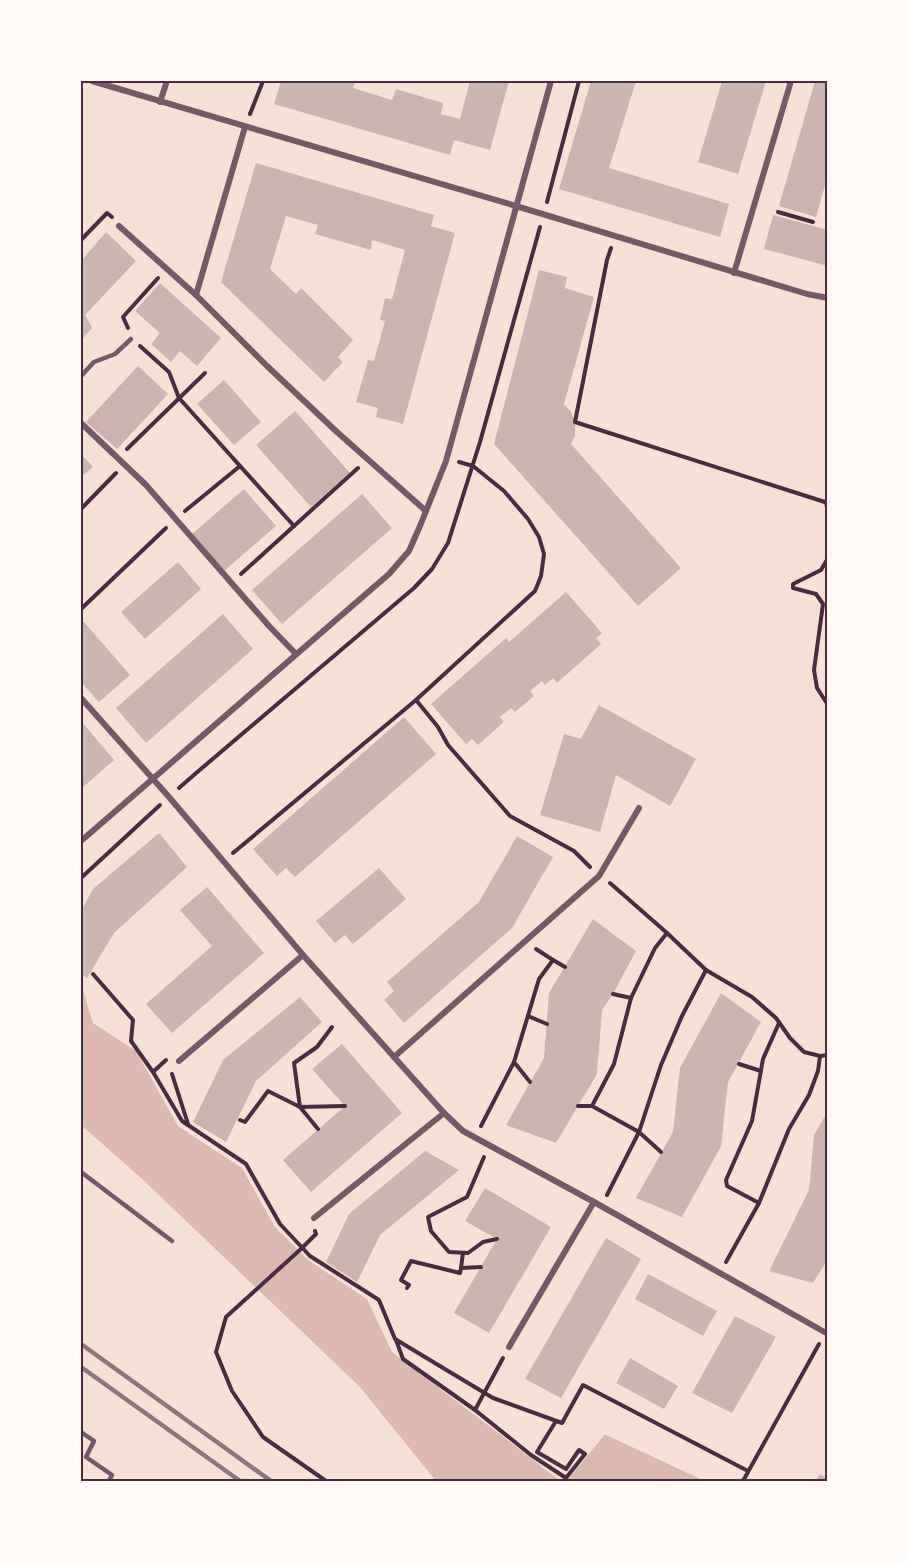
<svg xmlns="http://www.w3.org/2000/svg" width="909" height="1562" font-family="'PT Sans',sans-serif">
<rect width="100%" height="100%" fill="#f7e1d7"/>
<g fill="#dcb8b0">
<polygon points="81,984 93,1023 136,1051 178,1126 242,1168 275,1227 308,1260 367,1299 392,1352 561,1481 436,1481 360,1387 140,1177 81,1125"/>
<polygon points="604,1434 705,1481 567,1481"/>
</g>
<polygon fill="#f7e1d7" points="604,1431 706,1478 708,1481 705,1481 605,1434 567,1481 561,1481 540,1466 541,1463 564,1481"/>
<g fill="#ccb4b1">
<polygon points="281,81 356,81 353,88 392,100 396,89 443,103 441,114 460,119 470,81 509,81 490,150 454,140 450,155 274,104"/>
<polygon points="591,81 636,81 609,168 729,204 720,237 559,189"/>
<polygon points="722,81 766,81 738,174 698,162"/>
<polygon points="815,81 828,81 828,175 816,217 779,206"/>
<polygon points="256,163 434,215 431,226 455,233 403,424 376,417 378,408 356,402 368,360 374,361 385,321 380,320 385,298 392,299 405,250 372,240 371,250 315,234 318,225 286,216 270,269 296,294 301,288 353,340 338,357 343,362 324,382 221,282"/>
<polygon points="773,215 828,230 828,266 764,249"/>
<polygon points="106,232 136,261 85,315 92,328 81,340 81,261"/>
<polygon points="539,270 567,277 565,288 594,297 564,404 571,412 575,422 575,436 571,444 681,568 638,606 494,444"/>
<polygon points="160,283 221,338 197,366 180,351 171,362 151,344 160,333 135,311"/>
<polygon points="138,366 168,394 117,449 86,422"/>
<polygon points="224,380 261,422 234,445 197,404"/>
<polygon points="295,411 350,473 311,507 256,445"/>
<polygon points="81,454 93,467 81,477"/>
<polygon points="244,489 276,526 224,571 192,534"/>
<polygon points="362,494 392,528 282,624 252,590"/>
<polygon points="178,562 201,589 145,639 121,612"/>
<polygon points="566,592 602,633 596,638 601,644 557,683 553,678 545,685 542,681 530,691 534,696 515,712 511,708 500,717 504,722 478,745 472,739 466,744 431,704 506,638 509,642"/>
<polygon points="223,614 253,649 146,743 116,708"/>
<polygon points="84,622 130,675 99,702 81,682 81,625"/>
<polygon points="599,705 696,759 670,806 616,775 600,832 540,815 564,734 581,739"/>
<polygon points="404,717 436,754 295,877 286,868 277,876 253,849"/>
<polygon points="81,721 114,760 81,789"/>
<polygon points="159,833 187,867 114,933 87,978 81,974 81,911 93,889"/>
<polygon points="517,836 553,857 512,928 404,1023 384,1000 394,991 387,982 479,902"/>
<polygon points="379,868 406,899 353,944 345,935 335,943 316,921"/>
<polygon points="207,887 264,953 172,1033 146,1004 212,946 180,910"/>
<polygon points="593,919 636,951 613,994 602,1010 597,1074 556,1143 506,1125 544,1058 549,993"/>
<polygon points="721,993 761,1022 728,1082 721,1146 682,1217 636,1198 673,1132 680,1068"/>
<polygon points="300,997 322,1022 256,1081 226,1142 193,1122 223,1060"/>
<polygon points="342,1044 402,1113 311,1192 283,1160 345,1106 312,1069"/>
<polygon points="828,1111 828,1259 813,1283 769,1271 809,1190 814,1135"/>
<polygon points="425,1151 459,1170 380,1235 357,1282 326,1262 349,1214"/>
<polygon points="485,1188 551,1227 489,1333 454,1313 497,1239 465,1221"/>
<polygon points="606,1238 641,1259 561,1398 525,1379"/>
<polygon points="648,1274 717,1311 703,1336 635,1299"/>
<polygon points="735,1316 776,1337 732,1413 692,1393"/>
<polygon points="630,1358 678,1386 664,1409 616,1383"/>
<polygon points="828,1472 828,1481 816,1481 820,1474 825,1477"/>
</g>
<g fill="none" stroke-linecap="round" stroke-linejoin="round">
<g stroke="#4a2c40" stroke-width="4">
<polyline points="433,81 437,81"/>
<polyline points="250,114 263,81"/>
<polyline points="547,202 579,81"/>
<polyline points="778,212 813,222"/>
<polyline points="81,240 107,213 112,217"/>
<polyline points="611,248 607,260 575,422 828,503"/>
<polyline points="128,328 123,317 158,278"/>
<polyline points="140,346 169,372 179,398 294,526"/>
<polyline points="127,449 205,373"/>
<polyline points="828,496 826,502 828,513"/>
<polyline points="81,509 116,473"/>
<polyline points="185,511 240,466"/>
<polyline points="828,558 821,570 793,584 793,588 816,594 823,604 814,670 817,688 828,705"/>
<polyline points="241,574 358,468"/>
<polyline points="81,609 166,528"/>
<polyline points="416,700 438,727 448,745 510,816 574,851 590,867"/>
<polyline points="179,788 195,774 414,588 432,569 448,543 480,442 540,227"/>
<polyline points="233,853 416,700 535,591 541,576 544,554 539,537 528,519 504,491 473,466 459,462"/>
<polyline points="81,878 160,805"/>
<polyline points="610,883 667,933 706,970 752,997 776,1018 790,1038 804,1052 820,1056 828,1055"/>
<polyline points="536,949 553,960"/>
<polyline points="93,974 133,1020 131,1041 153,1072 182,1121 246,1164 280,1224 310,1256 379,1300 395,1339 493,1398 562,1423 583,1385 748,1471"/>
<polyline points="613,994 631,998"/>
<polyline points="528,1016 547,1024"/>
<polyline points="332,1027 317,1047 294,1063 300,1107 345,1106"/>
<polyline points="739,1064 761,1071"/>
<polyline points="153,1072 166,1060"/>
<polyline points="172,1074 188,1124"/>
<polyline points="530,1082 514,1062 539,979 553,960 565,967"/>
<polyline points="578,1106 592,1106 639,1132 661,1152"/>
<polyline points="592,1106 614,1064 631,998 655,948 667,933"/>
<polyline points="240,1120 245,1122 268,1091 300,1107 318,1129"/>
<polyline points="481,1126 514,1062"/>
<polyline points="484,1157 467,1197 428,1217 431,1231 449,1252 468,1253 483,1242 497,1239"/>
<polyline points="607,1195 639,1132 661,1065 682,1016 706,970"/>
<polyline points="759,1203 727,1186 726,1180 752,1121 763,1059 779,1023"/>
<polyline points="315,1231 316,1234 302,1248 226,1317 216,1352 232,1391 263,1437 326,1481"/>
<polyline points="463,1253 461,1268 481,1267"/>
<polyline points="726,1262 759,1203 789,1129 809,1095 818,1071 820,1056"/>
<polyline points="407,1288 409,1285 401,1280 411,1261 460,1273 461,1268"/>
<polyline points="396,1340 403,1359 475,1410 531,1455 566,1478 585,1454 579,1450 566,1469 537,1452 556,1421"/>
<polyline points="475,1410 503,1358"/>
<polyline points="743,1481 819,1344"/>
</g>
<g stroke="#755966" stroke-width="4.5">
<polyline points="81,376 94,362 115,354 131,339"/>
<polyline points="81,1172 172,1241"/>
<polyline points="81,1432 94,1441 86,1457 112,1475 109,1481"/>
</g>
<g stroke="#755966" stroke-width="6">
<polyline points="92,81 516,206 807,294 828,298"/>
<polyline points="160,102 167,81"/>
<polyline points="245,127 196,295 267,366 337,432 426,511"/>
<polyline points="119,226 196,295"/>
<polyline points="734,273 791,81"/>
<polyline points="81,423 146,485 269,626 296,654"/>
<polyline points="81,698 169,797 303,955 444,1113 463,1131 594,1202 828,1334"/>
<polyline points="81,841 389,574 409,551 420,526 446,461 551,81"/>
<polyline points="394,1057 599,876 639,808"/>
<polyline points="179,1061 303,955"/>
<polyline points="314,1218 444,1113"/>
<polyline points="509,1347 594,1202"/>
</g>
<g stroke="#8f747c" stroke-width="4.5">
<polyline points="81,1344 271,1481"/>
<polyline points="81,1367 240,1481"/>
</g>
</g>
<rect width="909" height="1562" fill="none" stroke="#fffaf5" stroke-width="165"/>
<rect x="82" y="82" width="744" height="1398" fill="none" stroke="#4a2c40" stroke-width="2"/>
</svg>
